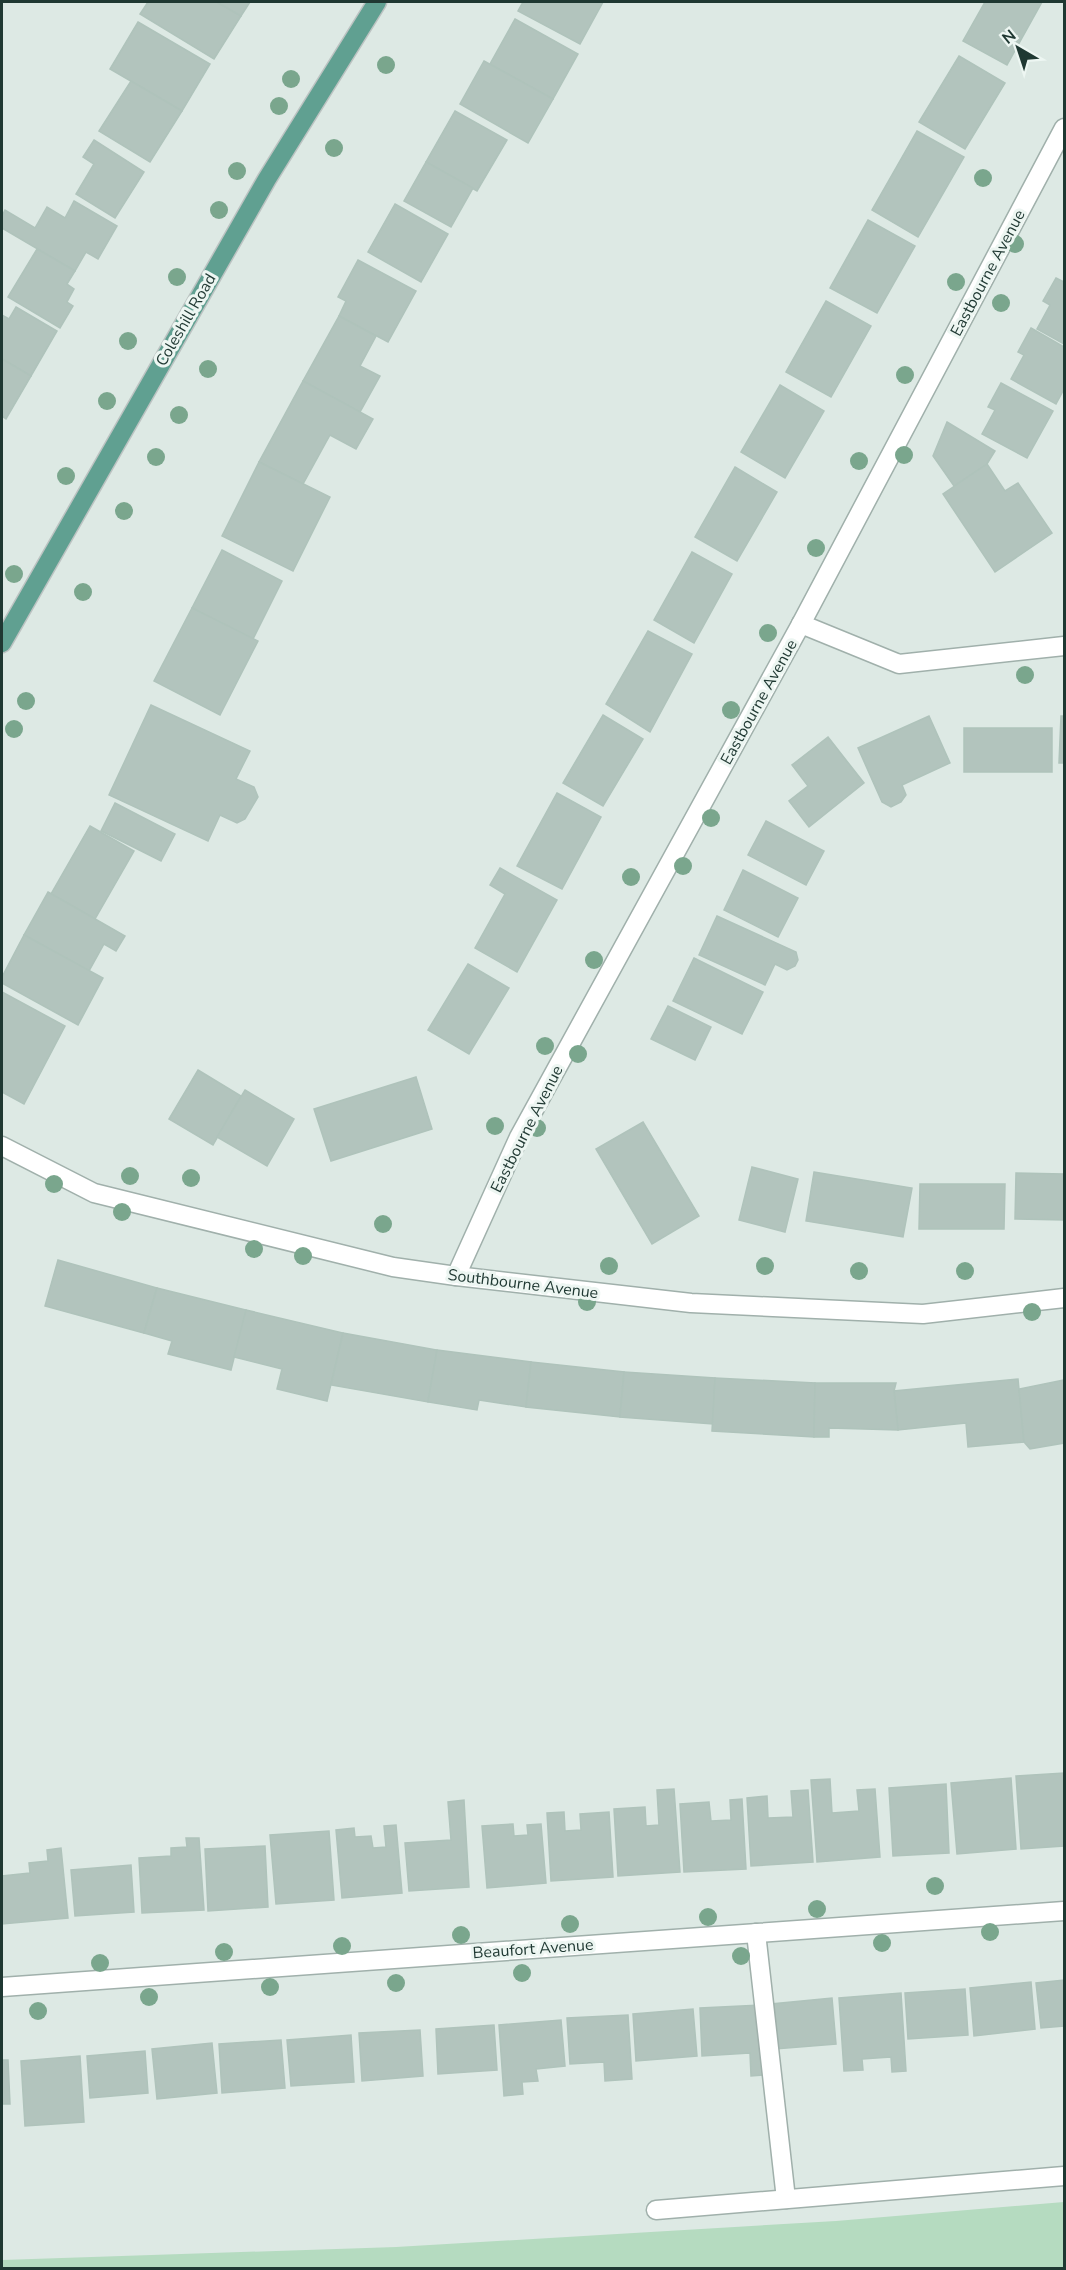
<svg xmlns="http://www.w3.org/2000/svg" width="1066" height="2270" font-family="'Nunito Sans',sans-serif">
<rect width="100%" height="100%" fill="#dde9e4"/>
<polygon fill="#b5dbc0" points="1064,2202 1064,2268 2,2268 2,2260 396,2247 836,2221"/>
<g fill="#b2c4bd" stroke="#afc3bb" stroke-width="1.5">
<polygon points="148,2 217,2 241,16 214,59 140,14"/>
<polygon points="217,2 250,2 241,16"/>
<polygon points="523,2 603,2 580,44 518,11"/>
<polygon points="985,2 1042,2 1007,65 963,41"/>
<polygon points="515,19 578,54 553,99 490,64"/>
<polygon points="138,22 210,64 182,111 110,69"/>
<polygon points="959,56 1005,83 965,149 919,122"/>
<polygon points="484,61 553,99 528,143 460,104"/>
<polygon points="131,81 182,111 150,162 99,131"/>
<polygon points="455,111 507,140 477,191 426,162"/>
<polygon points="917,131 964,157 918,237 872,210"/>
<polygon points="94,140 144,172 115,218 76,194 94,164 83,157"/>
<polygon points="426,162 473,188 451,227 404,201"/>
<polygon points="74,201 117,226 98,259 86,252 75,271 2,228 2,216 5,210 35,228 47,207 65,218"/>
<polygon points="395,204 448,234 421,282 368,252"/>
<polygon points="868,220 915,246 877,313 830,288"/>
<polygon points="37,249 75,271 67,284 74,289 67,302 73,306 60,328 8,297"/>
<polygon points="358,260 416,291 388,342 339,316 346,301 338,297"/>
<polygon points="1056,278 1064,282 1064,344 1037,329 1050,305 1043,301"/>
<polygon points="826,301 871,326 831,397 786,372"/>
<polygon points="16,307 57,331 31,376 2,359 2,315 9,319"/>
<polygon points="339,316 376,336 360,366 380,376 360,412 303,381"/>
<polygon points="1031,328 1064,347 1064,389 1056,404 1011,379 1024,355 1018,352"/>
<polygon points="2,359 31,376 6,419 2,416"/>
<polygon points="303,381 373,419 356,449 330,435 303,484 259,462"/>
<polygon points="1001,383 1053,411 1027,458 982,434 995,410 988,407"/>
<polygon points="780,385 824,411 785,478 741,452"/>
<polygon points="947,422 995,451 987,464 954,486 933,456"/>
<polygon points="259,462 330,497 293,571 222,536"/>
<polygon points="987,464 1005,491 1018,483 1052,533 995,572 943,494"/>
<polygon points="735,467 777,492 737,561 695,537"/>
<polygon points="222,550 282,581 253,639 192,608"/>
<polygon points="692,552 732,574 694,643 654,620"/>
<polygon points="192,608 258,641 220,715 154,681"/>
<polygon points="648,631 692,654 650,732 606,704"/>
<polygon points="151,705 250,751 236,779 254,787 258,797 245,819 237,823 220,815 208,841 109,795"/>
<polygon points="603,715 643,739 603,806 563,783"/>
<polygon points="929,716 950,763 902,785 906,795 901,802 891,807 882,802 858,748"/>
<polygon points="1061,716 1064,716 1064,763 1059,763"/>
<rect x="964" y="728" width="88" height="44"/>
<polygon points="828,737 864,783 809,827 789,801 808,786 792,765"/>
<polygon points="557,793 601,817 562,889 517,866"/>
<polygon points="115,803 175,834 161,861 101,831"/>
<polygon points="766,821 824,851 806,885 748,855"/>
<polygon points="90,826 134,851 95,919 51,894"/>
<polygon points="500,868 557,900 517,972 475,948 505,894 490,885"/>
<polygon points="743,870 798,898 778,937 724,910"/>
<polygon points="48,892 125,936 116,951 104,944 89,971 24,935"/>
<polygon points="717,916 796,952 798,960 795,966 787,970 775,964 765,985 699,955"/>
<polygon points="24,935 103,978 78,1025 2,983 2,977"/>
<polygon points="694,958 763,992 742,1034 673,1001"/>
<polygon points="468,964 509,988 469,1054 428,1030"/>
<polygon points="2,992 65,1026 24,1104 2,1092"/>
<polygon points="668,1006 711,1027 695,1060 651,1039"/>
<polygon points="198,1070 241,1096 213,1145 169,1119"/>
<polygon points="416,1077 432,1129 331,1161 314,1109"/>
<polygon points="245,1090 294,1119 267,1166 217,1137"/>
<polygon points="643,1122 699,1216 652,1244 596,1149"/>
<polygon points="752,1167 798,1179 785,1232 739,1220"/>
<polygon points="814,1172 912,1188 903,1237 806,1221"/>
<polygon points="1016,1173 1064,1174 1064,1220 1015,1219"/>
<polygon points="920,1184 1005,1184 1004,1229 919,1229"/>
<polygon points="58,1260 157,1288 144,1333 45,1306"/>
<polygon points="157,1288 246,1310 231,1370 168,1354 172,1341 144,1333"/>
<polygon points="246,1310 343,1333 327,1401 277,1389 282,1369 234,1357"/>
<polygon points="343,1333 437,1350 428,1402 331,1385"/>
<polygon points="437,1350 531,1362 526,1407 479,1400 477,1410 428,1402"/>
<polygon points="531,1362 624,1372 620,1417 526,1407"/>
<polygon points="624,1372 715,1378 713,1424 620,1417"/>
<polygon points="715,1378 815,1383 814,1437 712,1431"/>
<polygon points="1018,1379 1024,1442 968,1447 966,1423 898,1430 894,1391"/>
<polygon points="1064,1380 1064,1443 1030,1449 1024,1442 1019,1389"/>
<polygon points="815,1383 896,1383 894,1391 898,1430 829,1428 829,1437 814,1437"/>
<polygon points="1064,1773 1064,1846 1021,1849 1016,1776"/>
<polygon points="1011,1778 1016,1849 957,1854 951,1783"/>
<polygon points="830,1779 832,1813 859,1811 857,1790 875,1789 880,1857 817,1862 811,1780"/>
<polygon points="946,1784 949,1853 893,1856 889,1788"/>
<polygon points="674,1789 680,1872 618,1876 614,1809 645,1807 646,1826 659,1825 657,1790"/>
<polygon points="808,1790 813,1862 751,1866 747,1798 767,1796 768,1818 793,1817 791,1791"/>
<polygon points="742,1799 746,1869 684,1872 680,1804 709,1802 711,1821 731,1820 730,1800"/>
<polygon points="464,1800 469,1887 409,1891 405,1843 451,1840 448,1802"/>
<polygon points="564,1812 565,1831 581,1830 580,1814 609,1812 613,1877 551,1881 547,1813"/>
<polygon points="513,1824 514,1836 528,1835 527,1825 541,1824 546,1883 487,1888 482,1826"/>
<polygon points="396,1825 402,1893 342,1898 336,1830 354,1828 355,1837 371,1836 373,1848 386,1847 384,1826"/>
<polygon points="329,1831 334,1900 276,1904 270,1835"/>
<polygon points="186,1838 199,1838 204,1910 142,1913 139,1858 171,1856 171,1848 187,1847"/>
<polygon points="265,1846 268,1907 208,1911 205,1849"/>
<polygon points="61,1848 68,1918 2,1924 2,1876 30,1873 29,1863 48,1861 47,1850"/>
<polygon points="131,1865 134,1912 75,1916 71,1870"/>
<polygon points="1064,1980 1064,2026 1041,2028 1036,1983"/>
<polygon points="1031,1982 1035,2029 974,2036 970,1988"/>
<polygon points="965,1989 968,2035 908,2039 905,1993"/>
<polygon points="901,1993 906,2071 892,2072 891,2057 862,2059 863,2070 844,2071 839,1998"/>
<polygon points="832,1998 836,2044 775,2049 771,2004"/>
<polygon points="761,2005 765,2075 751,2076 750,2053 702,2056 700,2008"/>
<polygon points="693,2009 697,2056 636,2061 633,2014"/>
<polygon points="628,2015 632,2079 605,2081 604,2062 570,2064 567,2018"/>
<polygon points="561,2020 565,2066 536,2069 538,2081 522,2082 523,2094 504,2096 499,2025"/>
<polygon points="494,2025 497,2070 438,2074 436,2029"/>
<polygon points="420,2030 423,2076 362,2081 359,2033"/>
<polygon points="351,2035 354,2082 291,2086 287,2040"/>
<polygon points="281,2040 285,2088 222,2093 219,2044"/>
<polygon points="212,2043 217,2093 157,2099 152,2049"/>
<polygon points="145,2051 148,2093 90,2098 87,2056"/>
<polygon points="80,2056 84,2122 25,2126 21,2061"/>
<polygon points="2,2060 8,2060 10,2104 2,2104"/>
</g>
<g fill="none" stroke-linecap="round" stroke-linejoin="round">
<g stroke="#a0b0ab" stroke-width="21">
<g id="minor">
<polyline points="801,624 899,664 1064,646"/>
<polyline points="2,1146 94,1193 393,1267 456,1276 691,1303 923,1314 1064,1298"/>
<polyline points="456,1276 519,1137 801,624 1064,128"/>
<polyline points="756,1933 786,2199"/>
<polyline points="2,1987 1064,1911"/>
<polyline points="656,2210 1064,2176"/>
</g>
</g>
<g stroke="#bcc3c2" stroke-width="21">
<polyline id="major" points="2,643 267,179 377,2"/>
</g>
<use href="#minor" stroke="#fff" stroke-width="18"/>
<use href="#major" stroke="#60a091" stroke-width="18"/>
</g>
<g fill="#7aa68d">
<circle cx="386" cy="65" r="9"/>
<circle cx="291" cy="79" r="9"/>
<circle cx="279" cy="106" r="9"/>
<circle cx="334" cy="148" r="9"/>
<circle cx="237" cy="171" r="9"/>
<circle cx="983" cy="178" r="9"/>
<circle cx="219" cy="210" r="9"/>
<circle cx="1015" cy="244" r="9"/>
<circle cx="177" cy="277" r="9"/>
<circle cx="956" cy="282" r="9"/>
<circle cx="1001" cy="303" r="9"/>
<circle cx="128" cy="341" r="9"/>
<circle cx="208" cy="369" r="9"/>
<circle cx="905" cy="375" r="9"/>
<circle cx="107" cy="401" r="9"/>
<circle cx="179" cy="415" r="9"/>
<circle cx="904" cy="455" r="9"/>
<circle cx="156" cy="457" r="9"/>
<circle cx="859" cy="461" r="9"/>
<circle cx="66" cy="476" r="9"/>
<circle cx="124" cy="511" r="9"/>
<circle cx="816" cy="548" r="9"/>
<circle cx="14" cy="574" r="9"/>
<circle cx="83" cy="592" r="9"/>
<circle cx="768" cy="633" r="9"/>
<circle cx="1025" cy="675" r="9"/>
<circle cx="26" cy="701" r="9"/>
<circle cx="731" cy="710" r="9"/>
<circle cx="14" cy="729" r="9"/>
<circle cx="711" cy="818" r="9"/>
<circle cx="683" cy="866" r="9"/>
<circle cx="631" cy="877" r="9"/>
<circle cx="594" cy="960" r="9"/>
<circle cx="545" cy="1046" r="9"/>
<circle cx="578" cy="1054" r="9"/>
<circle cx="495" cy="1126" r="9"/>
<circle cx="537" cy="1128" r="9"/>
<circle cx="130" cy="1176" r="9"/>
<circle cx="191" cy="1178" r="9"/>
<circle cx="54" cy="1184" r="9"/>
<circle cx="122" cy="1212" r="9"/>
<circle cx="383" cy="1224" r="9"/>
<circle cx="254" cy="1249" r="9"/>
<circle cx="303" cy="1256" r="9"/>
<circle cx="609" cy="1266" r="9"/>
<circle cx="765" cy="1266" r="9"/>
<circle cx="859" cy="1271" r="9"/>
<circle cx="965" cy="1271" r="9"/>
<circle cx="587" cy="1302" r="9"/>
<circle cx="1032" cy="1312" r="9"/>
<circle cx="935" cy="1886" r="9"/>
<circle cx="817" cy="1909" r="9"/>
<circle cx="708" cy="1917" r="9"/>
<circle cx="570" cy="1924" r="9"/>
<circle cx="990" cy="1932" r="9"/>
<circle cx="461" cy="1935" r="9"/>
<circle cx="882" cy="1943" r="9"/>
<circle cx="342" cy="1946" r="9"/>
<circle cx="224" cy="1952" r="9"/>
<circle cx="741" cy="1956" r="9"/>
<circle cx="100" cy="1963" r="9"/>
<circle cx="522" cy="1973" r="9"/>
<circle cx="396" cy="1983" r="9"/>
<circle cx="270" cy="1987" r="9"/>
<circle cx="149" cy="1997" r="9"/>
<circle cx="38" cy="2011" r="9"/>
</g>
<g text-anchor="middle" dominant-baseline="central" stroke-width="6" stroke-linejoin="round" paint-order="stroke">
<g font-size="16" fill="#1f3832" stroke="#edf6f2">
<text transform="translate(988 273) rotate(-62)">Eastbourne Avenue</text>
<text transform="translate(186 320) rotate(-60)">Coleshill Road</text>
<text transform="translate(759 702) rotate(-61)">Eastbourne Avenue</text>
<text transform="translate(527 1129) rotate(-63)">Eastbourne Avenue</text>
<text transform="translate(523 1284) rotate(7)">Southbourne Avenue</text>
<text transform="translate(533 1949) rotate(-4)">Beaufort Avenue</text>
</g>
</g>
<rect width="1066" height="2270" fill="none" stroke="#1f3832" stroke-width="6"/>
<g transform="translate(1018 48) rotate(321)" stroke="#edf6f2" stroke-width="4.5" paint-order="stroke">
<path d="M0-4.5L10 22L0 15L-10 22Z" fill="#1f3832"/>
<text y="-9" font-size="16" font-weight="bold" text-anchor="middle" fill="#1f3832">N</text>
</g>
</svg>
